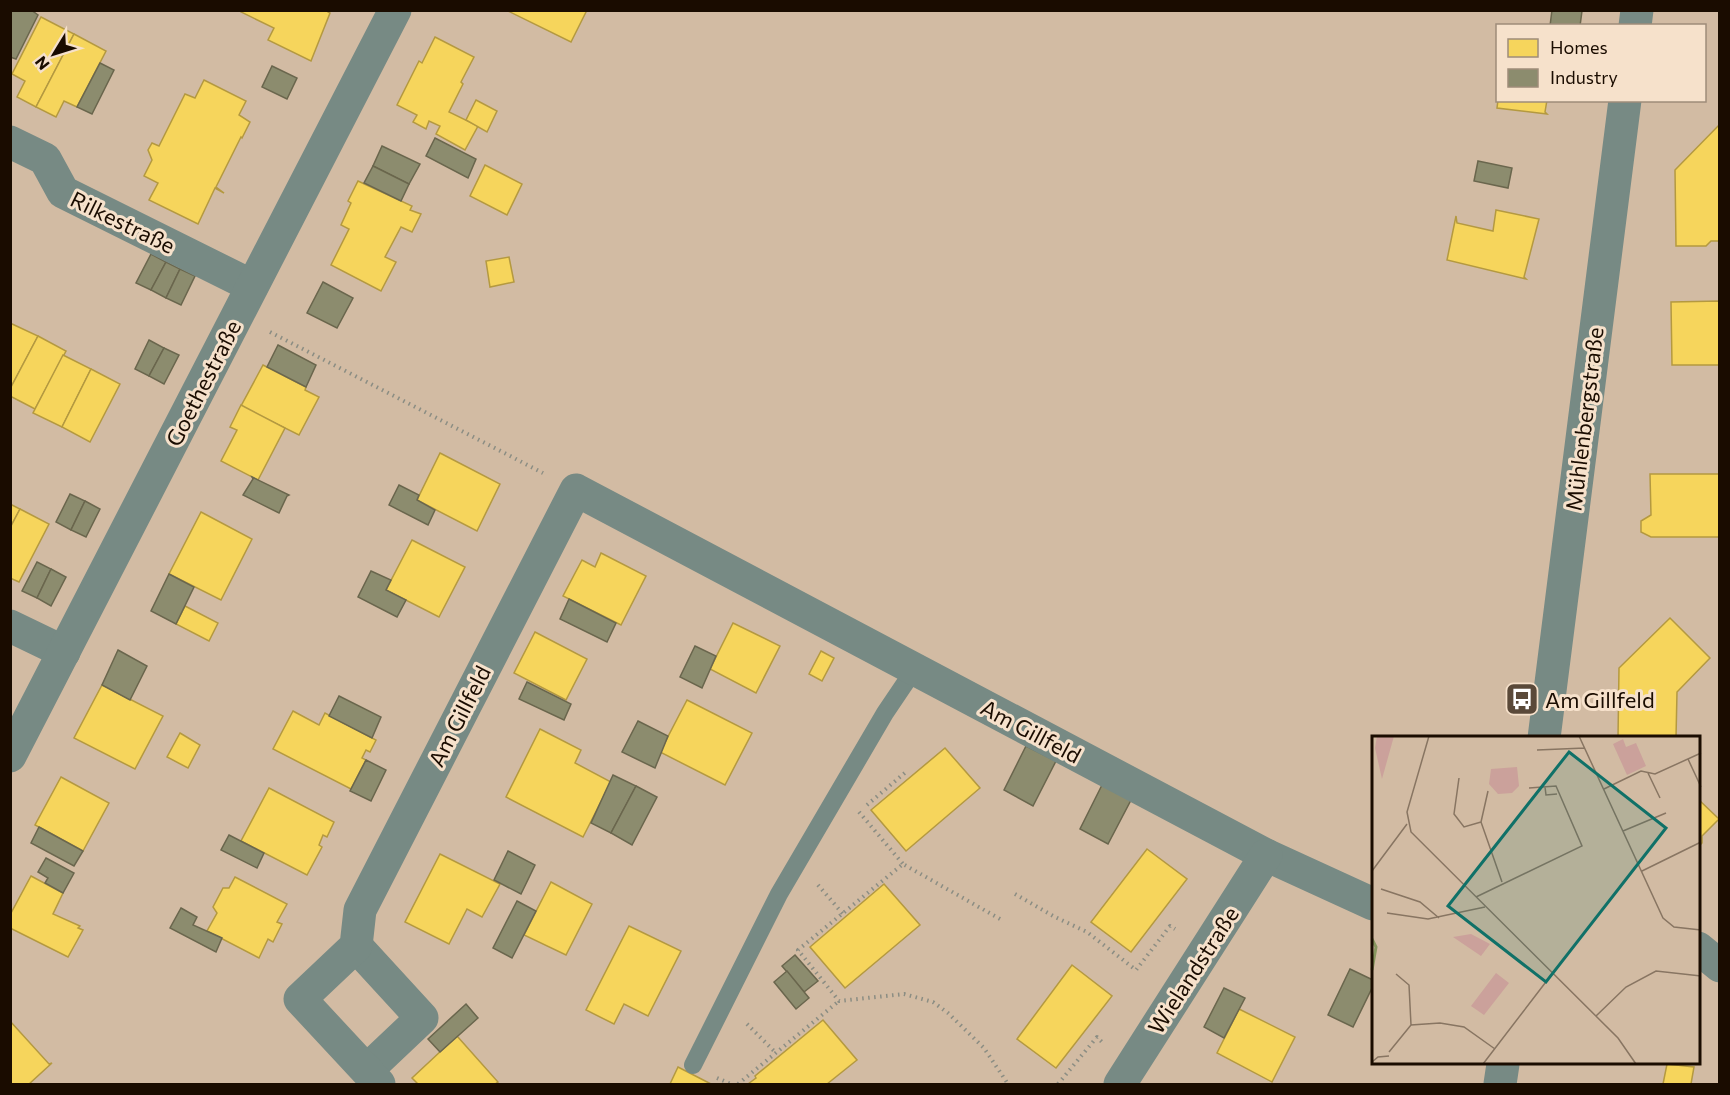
<svg xmlns="http://www.w3.org/2000/svg" width="1730" height="1095" font-family="Commissioner,sans-serif">
<rect width="100%" height="100%" fill="#d2bba3"/>
<g fill="#f6d55c" stroke="#b49940" stroke-width="1.5">
<polygon points="242,10 325,10 330,13 311,61 268,40 274,28 241,12"/>
<polygon points="506,10 587,10 571,42"/>
<polygon points="41,17 74,34 36,107 17,97 25,81 12,74"/>
<polygon points="74,34 106,51 77,107 64,101 56,117 36,107"/>
<polygon points="435,37 474,57 461,82 463,84 449,112 478,126 465,150 436,134 440,126 429,121 426,129 413,122 417,115 397,105 419,61 422,63"/>
<polygon points="204,80 246,101 239,115 250,122 242,138 241,137 216,187 224,193 215,188 198,224 149,200 158,183 144,176 152,160 148,150 152,143 159,146 185,94 195,98"/>
<polygon points="476,100 497,111 487,132 466,120"/>
<polygon points="1498,100 1547,100 1545,112 1547,114 1497,108"/>
<polygon points="1720,124 1720,241 1711,241 1706,246 1676,246 1675,170"/>
<polygon points="485,165 522,184 507,215 470,196"/>
<polygon points="358,181 412,206 410,210 421,214 412,232 401,227 385,257 396,262 381,291 331,265 349,229 341,225 351,203 348,201"/>
<polygon points="1496,210 1539,219 1524,277 1526,279 1447,260 1456,216 1457,223 1493,231"/>
<polygon points="509,257 514,282 490,287 486,261"/>
<polygon points="1720,301 1720,365 1672,365 1671,302"/>
<polygon points="10,323 38,336 10,389"/>
<polygon points="38,336 66,351 35,409 10,396 10,389"/>
<polygon points="63,355 91,369 62,427 33,413"/>
<polygon points="263,365 306,387 305,390 319,397 299,435 241,406"/>
<polygon points="91,369 120,384 90,442 62,427"/>
<polygon points="241,405 285,428 258,480 221,461 237,430 230,427"/>
<polygon points="440,453 500,484 477,531 417,500"/>
<polygon points="1650,474 1720,474 1720,537 1651,537 1641,532 1641,521 1651,515"/>
<polygon points="10,504 20,509 10,528"/>
<polygon points="20,509 49,524 19,582 10,578 10,528"/>
<polygon points="201,512 252,539 221,600 169,574"/>
<polygon points="412,540 465,567 439,617 386,590"/>
<polygon points="601,553 646,576 621,625 563,596 582,560 595,567"/>
<polygon points="185,606 218,623 209,641 176,624"/>
<polygon points="1670,618 1710,658 1677,692 1676,738 1618,738 1619,668"/>
<polygon points="733,623 780,646 756,693 710,669"/>
<polygon points="535,632 587,659 566,700 514,673"/>
<polygon points="821,651 834,658 822,681 809,674"/>
<polygon points="102,685 163,716 135,769 74,738"/>
<polygon points="687,700 752,733 725,785 660,752"/>
<polygon points="293,711 319,725 325,713 376,740 370,752 366,750 362,758 366,760 351,789 273,749"/>
<polygon points="540,729 581,750 575,763 611,782 583,837 506,797"/>
<polygon points="180,733 200,745 188,768 167,757"/>
<polygon points="945,748 980,788 906,851 871,810"/>
<polygon points="61,777 109,803 83,851 35,825"/>
<polygon points="269,788 334,822 327,837 323,835 319,845 322,847 307,875 241,841"/>
<polygon points="1698,799 1719,819 1702,836 1702,843 1698,847"/>
<polygon points="1147,849 1187,879 1131,952 1091,922"/>
<polygon points="440,854 500,884 482,917 467,909 449,944 405,922"/>
<polygon points="31,876 63,893 53,914 80,926 78,928 83,930 68,957 10,928 10,915"/>
<polygon points="235,877 287,904 277,922 282,924 273,942 268,939 259,958 207,931 217,913 213,907 223,888 229,888"/>
<polygon points="551,882 592,904 566,955 524,935"/>
<polygon points="884,884 920,925 845,988 810,947"/>
<polygon points="629,926 681,951 648,1016 624,1004 614,1024 586,1010"/>
<polygon points="1072,965 1112,996 1056,1068 1017,1039"/>
<polygon points="1239,1009 1295,1037 1272,1082 1217,1053"/>
<polygon points="823,1020 857,1060 827,1084 748,1084 756,1078 755,1076"/>
<polygon points="10,1021 49,1064 52,1063 29,1084 10,1084"/>
<polygon points="457,1036 498,1082 495,1084 418,1084 412,1078"/>
<polygon points="1667,1064 1694,1067 1691,1084 1663,1084"/>
<polygon points="678,1067 711,1084 670,1084"/>
</g>
<g fill="#8c8c6e" stroke="#6a664d" stroke-width="1.5">
<polygon points="10,10 31,10 38,15 16,59 10,57"/>
<polygon points="1552,10 1582,11 1580,26 1550,26"/>
<polygon points="100,63 114,70 92,114 77,107"/>
<polygon points="272,66 297,78 287,99 262,87"/>
<polygon points="435,138 476,159 468,178 426,156"/>
<polygon points="382,146 420,164 409,184 373,166"/>
<polygon points="1478,161 1512,168 1508,188 1474,181"/>
<polygon points="373,166 409,184 401,201 364,183"/>
<polygon points="151,254 166,262 151,290 136,283"/>
<polygon points="166,262 180,269 166,298 151,290"/>
<polygon points="180,269 195,276 181,305 166,298"/>
<polygon points="323,282 353,298 337,328 307,313"/>
<polygon points="149,340 164,348 149,376 135,369"/>
<polygon points="278,345 316,365 306,387 267,367"/>
<polygon points="164,348 179,355 164,384 149,376"/>
<polygon points="252,477 289,495 287,496 279,513 243,495 253,479"/>
<polygon points="399,485 419,495 417,500 435,510 428,525 389,505"/>
<polygon points="70,494 85,501 71,530 56,522"/>
<polygon points="85,501 100,509 86,537 71,530"/>
<polygon points="37,562 51,569 37,598 22,591"/>
<polygon points="51,569 66,577 51,606 37,598"/>
<polygon points="371,571 391,580 386,590 406,600 397,617 358,597"/>
<polygon points="169,574 194,587 176,624 151,611"/>
<polygon points="569,599 616,623 607,642 560,619"/>
<polygon points="695,646 716,656 702,688 680,677"/>
<polygon points="118,650 147,666 130,700 102,685"/>
<polygon points="527,682 571,704 564,720 519,699"/>
<polygon points="339,696 381,717 372,738 329,716"/>
<polygon points="638,721 668,736 655,768 622,752"/>
<polygon points="1026,746 1056,761 1033,806 1004,790"/>
<polygon points="366,760 386,770 371,801 350,791"/>
<polygon points="613,775 636,786 611,833 591,823"/>
<polygon points="1102,785 1131,800 1108,844 1080,829"/>
<polygon points="636,786 657,797 632,845 611,833"/>
<polygon points="39,827 83,851 74,866 31,843"/>
<polygon points="229,835 264,853 257,868 221,850"/>
<polygon points="508,851 535,865 521,894 494,880"/>
<polygon points="46,858 74,873 63,893 45,883 48,878 38,872"/>
<polygon points="517,901 536,911 512,958 493,948"/>
<polygon points="181,908 197,917 193,925 222,938 216,952 170,928"/>
<polygon points="795,955 818,981 804,992 782,966"/>
<polygon points="1350,969 1373,980 1373,986 1353,1027 1328,1015"/>
<polygon points="787,971 809,998 796,1009 774,982"/>
<polygon points="1224,988 1245,998 1224,1038 1204,1027"/>
<polygon points="466,1004 478,1018 440,1052 428,1039"/>
</g>
<g fill="none" stroke-linecap="round" stroke-linejoin="round">
<g stroke="#8b8d83" stroke-width="4" stroke-dasharray="1.5 4.5" stroke-linecap="butt">
<polyline points="270,332 543,473"/>
<polyline points="867,805 907,771"/>
<polyline points="859,812 903,864"/>
<polyline points="818,885 843,914"/>
<polyline points="1015,894 1055,917 1087,932 1136,970 1170,926 1175,929"/>
<polyline points="1000,919 903,864 798,950 839,1001 904,994 933,1002 948,1013 984,1048 1008,1084"/>
<polyline points="747,1024 776,1053"/>
<polyline points="717,1078 731,1084"/>
<polyline points="738,1084 839,1001"/>
<polyline points="1058,1084 1097,1037 1102,1042"/>
</g>
<polyline stroke="#778a84" stroke-width="18" points="693,1065 779,894 885,713 914,670"/>
<g stroke="#778a84" stroke-width="33">
<polyline points="1635,26 1637,10"/>
<polyline points="10,142 45,159 63,192 252,286"/>
<polyline points="10,626 64,652"/>
<polyline points="1544,738 1625,100"/>
<polyline points="10,756 395,10"/>
<polyline points="356,946 422,1018 367,1070"/>
<polyline points="1698,948 1720,966"/>
<polyline points="379,1084 300,999 356,946 360,910 576,490 1266,855 1373,904"/>
<polyline points="1120,1084 1266,855"/>
<polyline points="1500,1084 1503,1064"/>
</g>
</g>
<defs>
<g id="bus-square" transform="scale(1.725)"><rect x="-9" y="-9" width="18" height="18" rx="4" fill="#5a4939" stroke="#f6e1cb"/><path d="M-5-6H5V4H4V6H2V4H-2V6H-4V4H-5ZM-3.5-4V0h7V-4ZM-3.5 1.2v1.5H-2V1.2ZM2 1.2v1.5H3.5V1.2Z" fill="#fff"/></g>
</defs>
<g fill-rule="evenodd">
<use href="#bus-square" x="1522" y="699"/>
</g>
<g text-anchor="middle" dominant-baseline="central" stroke-width="6" stroke-linejoin="round" paint-order="stroke">
<g font-size="22" fill="#1a0c00" stroke="#f6e1cb">
<text transform="translate(123 222) rotate(26)">Rilkestraße</text>
<text transform="translate(203 383) rotate(-63)">Goethestraße</text>
<text transform="translate(1584 419) rotate(-83)">Mühlenbergstraße</text>
<text transform="translate(459 716) rotate(-63)">Am Gillfeld</text>
<text transform="translate(1031 731) rotate(28)">Am Gillfeld</text>
<text transform="translate(1193 970) rotate(-57)">Wielandstraße</text>
</g>
<g font-size="22" fill="#1a0c00" stroke="#f6e1cb" text-anchor="start">
<text x="1545" y="699">Am Gillfeld</text>
</g>
</g>
<g transform="translate(1372 736)">
<rect width="328" height="328" fill="#d2bba3"/>
<path d="M 5,0 L 22,0 L 10,43 L 3,12 ZM 251,3 L 254,11 L 264,7 L 274,30 L 255,39 L 241,8 ZM 145,31 L 147,50 L 140,57 L 126,58 L 117,48 L 119,33 ZM 99,198 L 118,208 L 109,220 L 81,201 ZM 124,237 L 137,247 L 112,279 L 99,270 Z" fill="#cba19b"/>
<path fill="none" stroke="#88975f" stroke-width="3" d="M 0,203 L 4,211 L 0,234"/>
<path fill="none" stroke="#887562" stroke-width="1.5" d="M 57,0 L 35,76 L 39,96 L 246,302 L 264,328M 207,0 L 291,182 L 302,191 L 329,194M 165,14 L 213,12M 316,23 L 329,51M 276,37 L 288,62M 87,42 L 82,78 L 92,91 L 109,86M 173,51 L 174,59 L 185,58M 232,53 L 269,35 L 283,38 L 329,17M 116,55 L 109,86 L 130,146M 251,95 L 294,77M 0,135 L 35,88M 270,135 L 329,106M 9,153 L 48,166 L 67,182M 104,161 L 210,110 L 184,50 L 157,52M 15,177 L 56,183 L 113,171M 24,238 L 37,249 L 39,289M 224,280 L 254,251 L 284,235 L 329,240M 17,316 L 39,289 L 68,287 L 92,291 L 123,313M 0,326 L 6,321 L 17,320M 111,328 L 180,238"/>
<path fill="#107168" fill-opacity="0.15" stroke="#107168" stroke-width="3" d="M 197,16 L 294,92 L 174,246 L 76,170 Z"/>
<rect width="328" height="328" fill="none" stroke="#1a0c00" stroke-width="3"/>
</g>
<rect width="1730" height="1095" fill="none" stroke="#1a0c00" stroke-width="24"/>
<rect x="1496" y="24" width="210" height="78" fill="#f6e1cb" stroke="#9e8c7a" stroke-width="1.5"/>
<rect x="1508" y="39" width="30" height="18" fill="#f6d55c" stroke="#9e8c7a" stroke-width="1.5"/>
<text x="1550" y="54" font-size="18" fill="#1a0c00">Homes</text>
<rect x="1508" y="69" width="30" height="18" fill="#8c8c6e" stroke="#9e8c7a" stroke-width="1.5"/>
<text x="1550" y="84" font-size="18" fill="#1a0c00">Industry</text>
<g transform="translate(54 54) rotate(232)" stroke="#f6e1cb" stroke-width="4.5" paint-order="stroke">
<path d="M0-4.5L10 22L0 15L-10 22Z" fill="#1a0c00"/>
<text y="-9" font-size="16" font-weight="bold" text-anchor="middle" fill="#1a0c00">N</text>
</g>
</svg>
